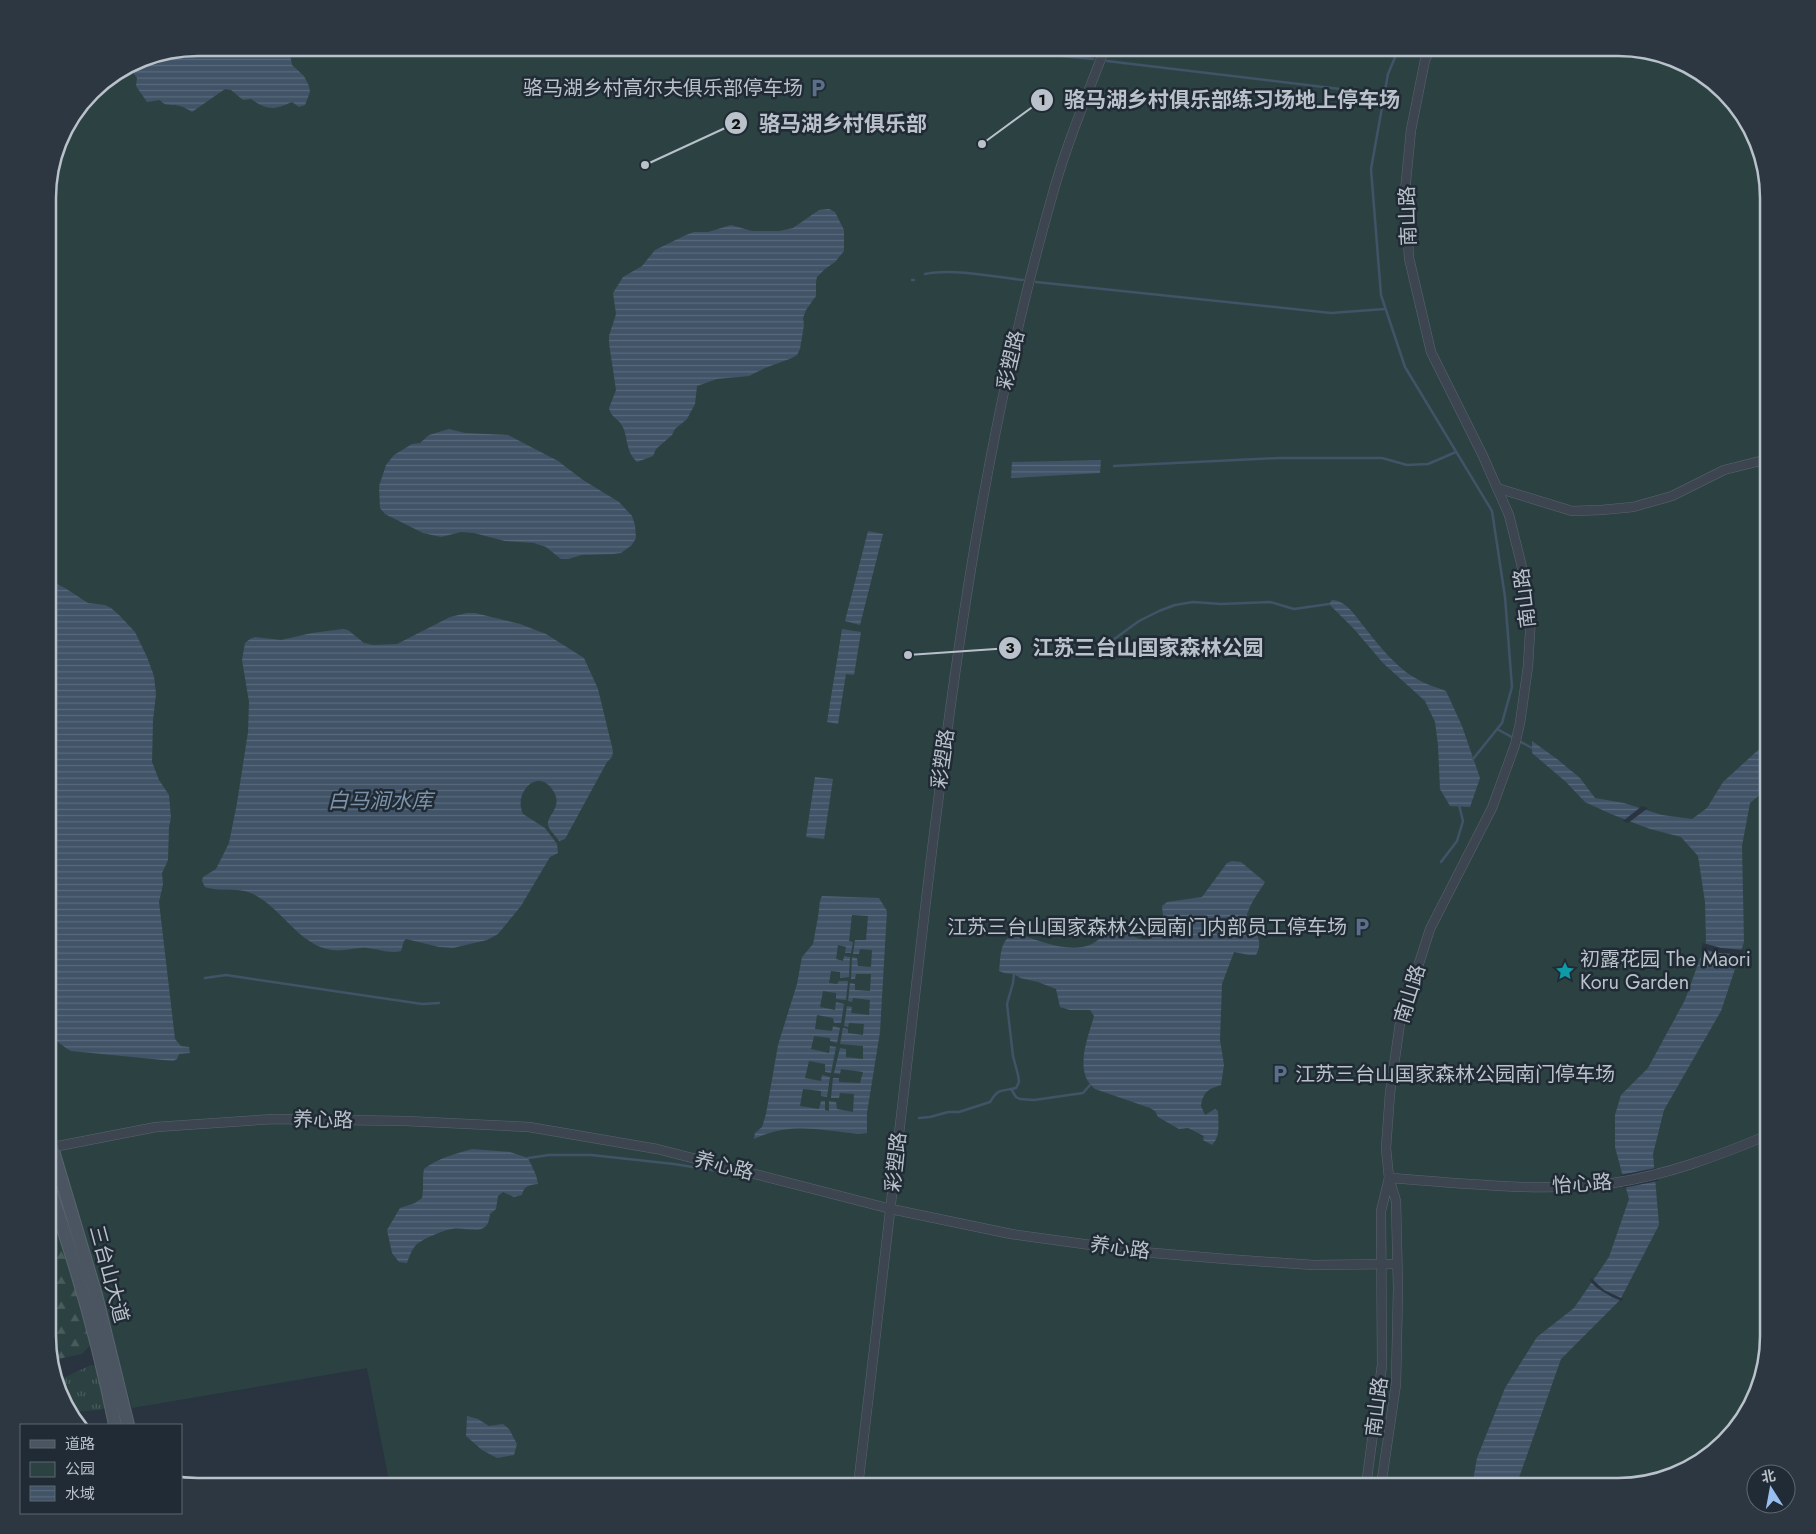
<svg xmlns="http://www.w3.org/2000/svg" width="1816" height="1534" font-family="Jost,'Noto Sans SC',sans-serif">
<defs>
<pattern id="grass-tufts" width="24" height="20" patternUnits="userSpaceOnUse" patternTransform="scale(1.25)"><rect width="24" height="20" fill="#2c4242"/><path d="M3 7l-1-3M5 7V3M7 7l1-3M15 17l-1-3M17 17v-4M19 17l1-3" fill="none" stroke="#485c5c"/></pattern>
<pattern id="forest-firs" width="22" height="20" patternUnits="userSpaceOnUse" patternTransform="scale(1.25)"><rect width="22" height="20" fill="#2c4242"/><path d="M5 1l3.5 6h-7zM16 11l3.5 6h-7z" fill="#485c5c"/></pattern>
<pattern id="water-rules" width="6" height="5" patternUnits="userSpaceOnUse" patternTransform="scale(1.25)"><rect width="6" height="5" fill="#405367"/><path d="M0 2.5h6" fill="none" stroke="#5a6a7b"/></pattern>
</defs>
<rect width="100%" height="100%" fill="#293440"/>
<polygon fill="url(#grass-tufts)" points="91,1365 98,1367 107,1407 100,1410 70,1412 63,1402 57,1381"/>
<polygon fill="url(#forest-firs)" points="48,1195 92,1343 82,1354 58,1359 48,1313"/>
<g fill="#2c4242">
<polygon points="198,48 1618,48 1675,59 1717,85 1757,140 1768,198 1768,1336 1757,1393 1731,1435 1676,1475 1618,1486 390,1486 367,1368 132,1408 48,1112 48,188 63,131 99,85 141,59"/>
<polygon points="48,1313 58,1359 52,1361 48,1345"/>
</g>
<g fill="url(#water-rules)" fill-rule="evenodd">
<path d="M 198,48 L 289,48 L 292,65 L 304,76 L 309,86 L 310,92 L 305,105 L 299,107 L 292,102 C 274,110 268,111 251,99 L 243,100 L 231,90 L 225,89 L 192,112 C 189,110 184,107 180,106 C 172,103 166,108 160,100 L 147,102 L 136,86 L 137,78 L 131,70 L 131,67 C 143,65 158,67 165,59 L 165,54 Z"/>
<path d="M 829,209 L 835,212 L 844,230 L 844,251 L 835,262 L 825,269 L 817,277 L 816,282 L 816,296 L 806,310 L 803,318 L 804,325 L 800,349 L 797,355 L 792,358 L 765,368 L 749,376 L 717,379 L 697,386 L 695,404 L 687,419 L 675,429 L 672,435 L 656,449 L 653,456 L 637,462 C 624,449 629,436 621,424 C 617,418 611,417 609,408 L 616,390 L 609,343 L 609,336 L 616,314 L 613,293 L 623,277 L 642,266 L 655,250 L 686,235 L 694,232 L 708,232 L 731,225 L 752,231 L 779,231 L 793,228 L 819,210 Z"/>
<polygon points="449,429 465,433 508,435 558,461 583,480 619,502 632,516 635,525 636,538 632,545 621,553 614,554 582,555 568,559 561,559 546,547 534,543 505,541 474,533 461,532 441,537 423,533 385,514 380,508 379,486 386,465 394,455 412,444 420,443 429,435"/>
<polygon points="1101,460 1100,473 1011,478 1012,462"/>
<polygon points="868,531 883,534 860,625 845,621"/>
<path d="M 48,580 L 65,588 L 88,603 L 105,605 L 111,608 L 120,616 L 135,632 L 147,657 L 154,676 L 156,694 L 153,720 L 152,762 L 159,780 L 169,795 L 171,818 L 169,827 L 168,860 L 162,873 L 163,884 L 159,902 L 175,1039 L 181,1046 L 189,1047 L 190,1053 L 179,1054 L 177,1059 L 173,1061 L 71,1051 C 63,1047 57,1039 48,1038 Z"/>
<path d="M 1332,600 C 1345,600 1355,615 1362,624 C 1376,642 1396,668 1417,679 C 1425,684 1436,687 1446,691 L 1462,726 L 1480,778 L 1470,807 L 1450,806 L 1440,789 L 1438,745 L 1435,722 L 1425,701 L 1383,663 L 1354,629 L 1329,604 Z"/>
<path d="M 467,613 L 475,613 L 520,624 L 546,634 L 584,658 L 598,689 L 613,751 L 612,757 L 607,762 L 565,839 L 559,841 C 556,836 549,830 548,825 C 546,815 565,807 552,789 C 537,768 513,793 523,814 L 545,828 L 557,844 L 558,853 L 550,857 L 521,906 L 498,934 L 487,940 L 453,948 L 439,947 L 406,939 L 404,941 L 401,951 C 391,954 378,949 367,948 C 355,947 344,952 332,950 C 298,945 281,906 251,893 C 237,887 219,892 205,887 L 202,881 L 203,877 L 216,869 L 229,843 L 237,803 L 248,732 L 249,702 L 242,660 L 245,643 L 250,639 L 255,637 L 281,640 L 312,633 L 343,629 L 348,630 L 364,643 L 373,645 L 397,644 L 450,617 Z"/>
<polygon points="842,629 861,632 854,675 846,674 838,724 827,722"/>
<polygon points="1532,741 1557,759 1580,778 1595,798 1624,803 1662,815 1692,819 1707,808 1723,782 1768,741 1768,788 1750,803 1742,846 1744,942 1721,1011 1664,1110 1653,1154 1659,1225 1620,1300 1561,1359 1516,1486 1472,1486 1477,1458 1505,1388 1537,1337 1574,1308 1609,1257 1629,1199 1615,1147 1615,1115 1621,1095 1648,1068 1685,1000 1706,942 1705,902 1698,856 1681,837 1650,829 1611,814 1585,802 1566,782 1532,753"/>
<polygon points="815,777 833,779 824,839 806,837"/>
<path d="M 1232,861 L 1241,862 L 1265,882 C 1258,894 1242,913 1247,928 L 1255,931 C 1260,940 1261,946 1256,955 L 1249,955 L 1234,952 L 1222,984 L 1220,1040 L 1224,1065 L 1221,1085 C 1208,1089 1203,1092 1201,1106 L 1205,1115 L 1215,1109 L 1218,1111 C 1218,1123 1221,1136 1212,1145 L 1203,1140 L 1204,1136 L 1188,1128 L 1179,1129 L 1158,1117 L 1155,1111 L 1150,1108 L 1095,1089 C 1073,1072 1088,1038 1094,1016 L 1090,1010 L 1070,1010 L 1060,1007 L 1056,989 L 1038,982 L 1020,978 L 1014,974 L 1004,973 L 999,971 C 1001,956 999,939 1016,933 C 1043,942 1089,963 1107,929 C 1124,925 1140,949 1156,935 C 1166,927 1163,917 1162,906 L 1167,902 L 1202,897 L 1227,863 Z"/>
<path d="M 822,896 L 879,898 L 887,911 L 880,1032 L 867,1113 L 867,1133 L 858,1134 C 821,1130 789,1122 754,1139 L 755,1133 L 762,1127 L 766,1114 L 778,1045 L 797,984 L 802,957 L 813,944 L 818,917 L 820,901 ZM 852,915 L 868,916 L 866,940 L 855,940 L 853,954 L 859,954 L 860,949 L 872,950 L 871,967 L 858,966 L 857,958 L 852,957 L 851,979 L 855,979 L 856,974 L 871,974 L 870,991 L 855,990 L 855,984 L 850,983 L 848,1001 L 852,1002 L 853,998 L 870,1000 L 869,1015 L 851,1013 L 852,1007 L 847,1006 L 844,1026 L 848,1027 L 849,1023 L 864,1024 L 863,1035 L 848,1033 L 848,1029 L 843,1028 L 840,1044 L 863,1046 L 863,1059 L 846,1057 L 846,1049 L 840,1048 L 834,1073 L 840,1074 L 841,1069 L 863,1072 L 860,1083 L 839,1082 L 839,1078 L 833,1078 L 831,1098 L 839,1098 L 840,1093 L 854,1094 L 853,1112 L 837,1109 L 836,1102 L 829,1101 L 829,1111 L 825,1110 L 825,1101 L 821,1101 L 819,1109 L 800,1106 L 803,1089 L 821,1091 L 821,1096 L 827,1097 L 830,1077 L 822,1075 L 821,1081 L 805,1078 L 809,1061 L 825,1064 L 825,1072 L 831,1073 L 836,1047 L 830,1046 L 829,1053 L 811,1049 L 814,1036 L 830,1038 L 830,1041 L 837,1043 L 840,1028 L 833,1026 L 832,1031 L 815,1029 L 817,1015 L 833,1018 L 834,1023 L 841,1023 L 844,1004 L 836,1002 L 835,1010 L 820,1007 L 823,991 L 836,993 L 836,999 L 846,1000 L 848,981 L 839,981 L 837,984 L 829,983 L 831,971 L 840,972 L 840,978 L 849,977 L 850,957 L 844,956 L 843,961 L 836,959 L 838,945 L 846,947 L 845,953 L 851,953 L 853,942 L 849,941 Z"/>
<path d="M 472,1149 L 510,1152 L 528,1158 L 536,1175 L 538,1184 C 530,1185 524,1185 522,1195 L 514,1197 L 503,1192 L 498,1196 L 496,1209 L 490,1214 C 488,1239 468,1226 452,1229 C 444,1230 422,1239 416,1245 C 412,1249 409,1257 407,1263 L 399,1262 L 392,1253 L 387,1230 L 400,1208 L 415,1203 L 422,1198 C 424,1188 422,1179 424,1169 C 438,1158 455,1154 472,1149 Z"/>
<polygon points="467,1416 478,1419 489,1426 503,1424 509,1429 517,1444 514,1455 497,1458 482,1450 466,1436"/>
</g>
<g fill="#293440">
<polygon points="1642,806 1648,808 1628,823 1623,821"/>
<polygon points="1703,943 1721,948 1744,950 1742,955 1720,953 1701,949"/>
<polygon points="1656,1168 1658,1181 1623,1188 1620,1175"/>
<polygon points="1591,1278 1604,1290 1623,1299 1622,1301 1612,1297 1597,1288 1590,1281"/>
</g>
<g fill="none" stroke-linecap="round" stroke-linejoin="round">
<g stroke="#405367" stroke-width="2.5">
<polyline points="1041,48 1040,51 1062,56 1065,48"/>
<polyline points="1399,48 1388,74 1371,169 1381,295 1405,367 1492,511 1505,597 1512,687 1502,723 1473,759"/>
<polyline points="1062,56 1093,59"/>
<polyline points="1107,61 1340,89 1383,100"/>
<path d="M 925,274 C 954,268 993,277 1023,280"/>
<polyline points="912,280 914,280"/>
<polyline points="1036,282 1331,313 1385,309"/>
<polyline points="1114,466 1279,458 1382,458 1407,465 1428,464 1456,452"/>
<polyline points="1102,648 1139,621 1159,611 1175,605 1193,602 1221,604 1270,602 1294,609 1329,604"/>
<polyline points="1497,729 1532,748"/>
<polyline points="1441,862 1457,841 1463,821 1459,805"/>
<polyline points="205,978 226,975 422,1004 439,1003"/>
<polyline points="1011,1089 1016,1097 1020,1099 1034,1100 1083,1093 1090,1085"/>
<path d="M 919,1118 L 930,1117 L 948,1112 L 959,1112 L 990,1102 C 999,1087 1001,1092 1016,1088 L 1019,1082 L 1018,1075 L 1013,1056 L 1007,1004 L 1013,983 L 1014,974"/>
<polyline points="528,1158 549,1155 591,1155 674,1164 717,1171"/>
</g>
<g stroke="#5a646d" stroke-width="10">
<g id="minor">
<path d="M 1431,48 L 1425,60 L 1411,130 L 1405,191 L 1409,258 L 1431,352 L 1483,456 L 1509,515 L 1521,563 L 1531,616 L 1528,666 L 1520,723 L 1515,745 L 1492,808 L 1430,929 L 1400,1023 L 1390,1093 L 1386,1148 L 1389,1178 C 1463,1183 1539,1193 1613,1183 C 1667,1175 1718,1156 1768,1135"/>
<polyline points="1497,488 1572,511 1601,510 1633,507 1672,496 1724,470 1768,459"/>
<polyline points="48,1148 156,1127 274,1119 406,1121 529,1127 657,1149 891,1209 1011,1234 1142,1252 1226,1259 1313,1265 1396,1264"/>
<path d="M 858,1486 C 881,1294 902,1102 925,909 C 953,670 985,432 1051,200 C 1065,148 1086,98 1105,48"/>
<polyline points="1366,1486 1382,1365 1381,1211 1389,1178 1396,1201 1398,1288 1396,1384 1381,1486"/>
</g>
</g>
<g stroke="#5a646d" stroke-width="14">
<g id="secondary">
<polyline points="48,1134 96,1295 128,1425"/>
<path d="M 48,1184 C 76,1263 99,1344 115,1425"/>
</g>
</g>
<use href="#minor" stroke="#3d4650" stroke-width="9"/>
<use href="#secondary" stroke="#4b5562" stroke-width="12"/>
</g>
<defs>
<g id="parking-bare" transform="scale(1.5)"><path d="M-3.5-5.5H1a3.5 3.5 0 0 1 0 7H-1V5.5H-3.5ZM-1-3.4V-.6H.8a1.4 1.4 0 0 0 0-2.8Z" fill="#5c6f8a" stroke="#212b35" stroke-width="2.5" paint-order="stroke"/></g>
<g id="sight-bare" transform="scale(1.5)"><path d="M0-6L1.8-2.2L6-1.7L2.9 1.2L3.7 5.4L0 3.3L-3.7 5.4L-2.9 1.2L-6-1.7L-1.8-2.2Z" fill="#0f9aa8" stroke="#212b35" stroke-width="2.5" paint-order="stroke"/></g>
</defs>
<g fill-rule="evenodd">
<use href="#parking-bare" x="818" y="88"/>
<use href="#parking-bare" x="1362" y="927"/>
<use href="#sight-bare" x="1565" y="971"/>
<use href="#parking-bare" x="1280" y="1074"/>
</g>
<g text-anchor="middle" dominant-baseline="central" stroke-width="5" stroke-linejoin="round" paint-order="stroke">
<g font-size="20" fill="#b9c1ca" stroke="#212b35" text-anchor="end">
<text x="803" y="88">骆马湖乡村高尔夫俱乐部停车场</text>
<text x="1347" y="927">江苏三台山国家森林公园南门内部员工停车场</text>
<text x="1580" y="959" text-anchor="start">初露花园 The Maori<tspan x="1580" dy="23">Koru Garden</tspan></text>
<text x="1295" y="1074" text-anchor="start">江苏三台山国家森林公园南门停车场</text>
</g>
<g font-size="20" fill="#b9c1ca" stroke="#212b35">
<text transform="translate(1408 216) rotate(-92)">南山路</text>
<text transform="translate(1011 360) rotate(-77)">彩塑路</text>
<text transform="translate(1525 598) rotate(-97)">南山路</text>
<text transform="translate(943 759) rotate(-82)">彩塑路</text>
<text transform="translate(1410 994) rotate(-73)">南山路</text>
<text transform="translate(323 1120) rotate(1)">养心路</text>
<text transform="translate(896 1162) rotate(-84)">彩塑路</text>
<text transform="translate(724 1166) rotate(14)">养心路</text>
<text transform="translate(1582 1184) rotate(-4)">怡心路</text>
<text transform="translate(1120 1248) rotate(7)">养心路</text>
<text transform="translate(109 1274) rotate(75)">三台山大道</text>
<text transform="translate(1377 1407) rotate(-83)">南山路</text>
</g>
<g font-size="21" font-style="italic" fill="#7d93aa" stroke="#212b35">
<text x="380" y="801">白马涧水库</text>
</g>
</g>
<path d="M0 0H1816V1534H0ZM198 56H1618A142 142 0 0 1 1760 198V1336A142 142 0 0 1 1618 1478H198A142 142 0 0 1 56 1336V198A142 142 0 0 1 198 56Z" fill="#2d3741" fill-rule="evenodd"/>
<path fill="none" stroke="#b9c1ca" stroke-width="2.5" d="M198 56H1618A142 142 0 0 1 1760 198V1336A142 142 0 0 1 1618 1478H198A142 142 0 0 1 56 1336V198A142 142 0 0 1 198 56Z"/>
<path fill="none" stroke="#b9c1ca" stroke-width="2" d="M982 144L1042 100M645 165L736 123M908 655L1010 648"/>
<g fill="#b9c1ca" stroke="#212b35" stroke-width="2">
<circle cx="982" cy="144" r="5"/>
<circle cx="645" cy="165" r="5"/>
<circle cx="908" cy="655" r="5"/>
<circle cx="1042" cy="100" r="12"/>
<circle cx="736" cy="123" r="12"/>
<circle cx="1010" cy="648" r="12"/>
</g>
<g font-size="15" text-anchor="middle" font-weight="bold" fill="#111">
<text x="1042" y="105">1</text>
<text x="736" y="129">2</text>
<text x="1010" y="653">3</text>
</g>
<g font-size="21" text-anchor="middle" font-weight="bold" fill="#b9c1ca" stroke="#212b35" stroke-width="5" stroke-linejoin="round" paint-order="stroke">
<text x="1232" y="107">骆马湖乡村俱乐部练习场地上停车场</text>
<text x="843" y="131">骆马湖乡村俱乐部</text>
<text x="1148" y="655">江苏三台山国家森林公园</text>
</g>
<rect x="20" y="1424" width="162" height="90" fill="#212b35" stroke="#5e6771"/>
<rect x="30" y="1440" width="25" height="8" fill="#4b5562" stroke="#5e6771"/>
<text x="65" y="1449" font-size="15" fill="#b9c1ca">道路</text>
<rect x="30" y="1462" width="25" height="15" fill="#2c4242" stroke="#5e6771"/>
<text x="65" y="1474" font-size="15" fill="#b9c1ca">公园</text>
<rect x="30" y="1486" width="25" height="15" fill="url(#water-rules)" stroke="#5e6771"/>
<text x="65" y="1499" font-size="15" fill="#b9c1ca">水域</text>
<g transform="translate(1771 1489) rotate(349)"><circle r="24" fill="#212b35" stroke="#5e6771"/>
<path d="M0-4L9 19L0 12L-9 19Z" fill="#99bff0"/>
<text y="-8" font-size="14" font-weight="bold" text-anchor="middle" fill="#b9c1ca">北</text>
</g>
</svg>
